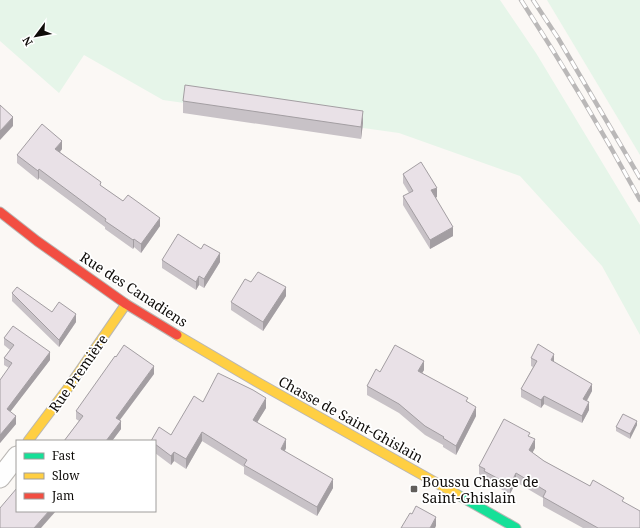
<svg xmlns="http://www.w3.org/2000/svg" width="640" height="528" font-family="'Noto Serif',serif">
<rect width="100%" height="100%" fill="#fbf8f5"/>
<g fill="#e6f5e9">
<polygon points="0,0 500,0 536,53 640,225 640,335 602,266 520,176 399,133 163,100 84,55 59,93 0,41"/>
<polygon points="547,0 640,0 640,155"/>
</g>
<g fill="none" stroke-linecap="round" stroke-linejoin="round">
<g stroke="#bab7b4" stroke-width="21">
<polyline id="street" points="0,478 17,456"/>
</g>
<g stroke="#bab7b4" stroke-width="11">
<polyline id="fast" points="458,495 516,528"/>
</g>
<g stroke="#bab7b4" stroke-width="11">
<g id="slow">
<polyline points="177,335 257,382 458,495"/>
<polyline points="28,441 68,388 126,304"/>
</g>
</g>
<g stroke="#bab7b4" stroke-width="11">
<polyline id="jam" points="0,212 37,241 126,304 177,335"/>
</g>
<use href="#street" stroke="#fefefe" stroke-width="19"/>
<use href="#fast" stroke="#16e098" stroke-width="9"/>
<use href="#slow" stroke="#ffcf43" stroke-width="9"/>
<use href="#jam" stroke="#f24e42" stroke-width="9"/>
<g stroke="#bab8b8" stroke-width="4.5">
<g id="rail">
<path d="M 521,0 C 563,65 603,132 640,200"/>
<polyline points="533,0 558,38 640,178"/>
</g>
</g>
<use href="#rail" stroke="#fff" stroke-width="3" stroke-dasharray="9" stroke-linecap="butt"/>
</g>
<g fill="#c8c2c7">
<polygon points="183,101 363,123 361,139 183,113"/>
<polygon points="62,149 60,152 101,186 160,226 141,253 134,247 133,249 105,229 105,227 39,178 38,180 17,163 17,155"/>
<polygon points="403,174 437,197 435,198 453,236 430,249 403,205 403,196 409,193 403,183"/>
<polygon points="162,260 220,262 204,288 199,285 196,290 162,268"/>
<polygon points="251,282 286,296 263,331 231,310 231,302"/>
<polygon points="12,293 52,312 76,322 59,347 12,301"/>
<polygon points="4,338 50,360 10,412 16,424 0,443 0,380 9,368 4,365 4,358 10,350 4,345"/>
<polygon points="531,358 554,362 592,391 587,401 589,410 582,423 544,404 541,408 521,397 521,389 533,367 531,366"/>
<polygon points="424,370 422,373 468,402 476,416 456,455 443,447 443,445 425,435 399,413 367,395 367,386"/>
<polygon points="154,374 120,420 121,429 112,441 64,441 79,421 76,419 76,411"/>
<polygon points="203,402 266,408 257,422 286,448 285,451 333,488 317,516 244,474 244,467 202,441 186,469 174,461 171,465 155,453 155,441 171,435"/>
<polygon points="637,425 630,439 616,431 616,427"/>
<polygon points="530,437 535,448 532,453 544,461 590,486 624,503 640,528 583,528 543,506 543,498 516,482 510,494 484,480 484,477 479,474 479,466"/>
</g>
<g fill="#a39ea2">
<polygon points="363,111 363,123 361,139 361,127"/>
<polygon points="13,117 13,126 0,140 0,131"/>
<polygon points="62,141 62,149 55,158 55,149"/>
<polygon points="39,169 39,178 38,180 38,171"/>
<polygon points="437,188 437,197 431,200 431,190"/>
<polygon points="160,218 160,226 141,253 141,244"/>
<polygon points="453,227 453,236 430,249 430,240"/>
<polygon points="134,239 134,247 133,249 133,240"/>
<polygon points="220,253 220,262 204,288 204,279"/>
<polygon points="199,276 199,285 196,290 196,282"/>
<polygon points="286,287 286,296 263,331 263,322"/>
<polygon points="76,314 76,322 59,347 59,340"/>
<polygon points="50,352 50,360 7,416 7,409"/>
<polygon points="554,354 554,362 551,368 551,360"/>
<polygon points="424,361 424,370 418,380 418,371"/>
<polygon points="154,366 154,374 116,425 116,418"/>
<polygon points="592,384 592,391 583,407 583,399"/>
<polygon points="544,396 544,404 541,408 541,400"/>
<polygon points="266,398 266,408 253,429 253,420"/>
<polygon points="589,402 589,410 582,423 582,416"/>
<polygon points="476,407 476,416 456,455 456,446"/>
<polygon points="16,416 16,424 0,443 0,435"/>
<polygon points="121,421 121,429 112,441 106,441"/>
<polygon points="637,421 637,425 630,439 630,434"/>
<polygon points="202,432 202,441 186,469 186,459"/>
<polygon points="286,439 286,448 281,458 281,449"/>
<polygon points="535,439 535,448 529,459 529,450"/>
<polygon points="174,452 174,461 171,465 171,456"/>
<polygon points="516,473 516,482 510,494 510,485"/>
<polygon points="333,479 333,488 317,516 317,507"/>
<polygon points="49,511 56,511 41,528 34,528"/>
<polygon points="436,517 436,526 435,528 430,528"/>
</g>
<g fill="#e9e1e7" stroke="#a39ea2">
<polygon points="185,85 363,111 361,127 183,101"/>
<polygon points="0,105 13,117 0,131"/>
<polygon points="42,124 62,141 55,149 101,182 100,185 123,201 128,195 160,218 141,244 134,239 133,240 105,221 106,219 39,169 38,171 17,155"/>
<polygon points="421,162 437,188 431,190 453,227 430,240 403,196 413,191 403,174"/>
<polygon points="178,234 201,249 204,244 220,253 204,279 199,276 196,282 162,260"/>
<polygon points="258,272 286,287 263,322 231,302 245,279 251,282"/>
<polygon points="17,287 52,312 59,302 76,314 59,340 12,293"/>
<polygon points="13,326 50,352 7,409 16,416 0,435 0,380 12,363 4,358 14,345 4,338"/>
<polygon points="538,344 554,354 551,360 592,384 583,399 589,402 582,416 544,396 541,400 521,389 537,361 531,358"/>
<polygon points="124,345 154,366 116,418 121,421 106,441 64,441 83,416 76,411 115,356 116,357"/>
<polygon points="395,345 424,361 418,371 468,398 466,401 476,407 456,446 443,438 444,437 425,426 399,404 367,386 376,369 380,372"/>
<polygon points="218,373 253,390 266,398 253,420 286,439 281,449 333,479 317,507 244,465 247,460 202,432 186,459 174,452 171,456 155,444 155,441 151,441 159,427 171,435 194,396 203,402"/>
<polygon points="623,414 637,421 630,434 616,427"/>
<polygon points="504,419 530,433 528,436 535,439 529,450 544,461 590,486 593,480 624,498 622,501 640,511 640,528 598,528 543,497 546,491 516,473 510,485 484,471 485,469 479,466"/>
<polygon points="17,488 17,511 49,511 34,528 0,528 0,508"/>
<polygon points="416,506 436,517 430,528 401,528 410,513 412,514"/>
</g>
<rect fill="#615e5b" stroke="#fff" stroke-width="1.5" x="410" y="485" width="8" height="8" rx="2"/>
<g text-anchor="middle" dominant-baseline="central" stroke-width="3.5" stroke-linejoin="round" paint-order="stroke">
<g font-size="14" fill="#0e0b08" stroke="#fff">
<text transform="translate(134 289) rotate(33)">Rue des Canadiens</text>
<text transform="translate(78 373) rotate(-55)">Rue Première</text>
<text transform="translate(351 419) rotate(29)">Chasse de Saint-Ghislain</text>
</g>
<g font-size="14" fill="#0e0b08" stroke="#fff" text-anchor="start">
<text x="422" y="481">Boussu Chasse de<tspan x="422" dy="16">Saint-Ghislain</tspan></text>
</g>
</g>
<rect x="16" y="440" width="140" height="72" fill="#ffffff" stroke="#9f9d9c"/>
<rect x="24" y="453" width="20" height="6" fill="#16e098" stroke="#9f9d9c"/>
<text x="52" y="460" font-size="12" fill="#0e0b08">Fast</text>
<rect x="24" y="473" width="20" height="6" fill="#ffcf43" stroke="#9f9d9c"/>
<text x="52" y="480" font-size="12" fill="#0e0b08">Slow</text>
<rect x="24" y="493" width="20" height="6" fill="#f24e42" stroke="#9f9d9c"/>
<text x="52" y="500" font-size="12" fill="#0e0b08">Jam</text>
<g transform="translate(36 36) rotate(238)" stroke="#ffffff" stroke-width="3" paint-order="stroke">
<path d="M0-3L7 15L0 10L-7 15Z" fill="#0e0b08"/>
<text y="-6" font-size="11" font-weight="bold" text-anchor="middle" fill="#0e0b08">N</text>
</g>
</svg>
